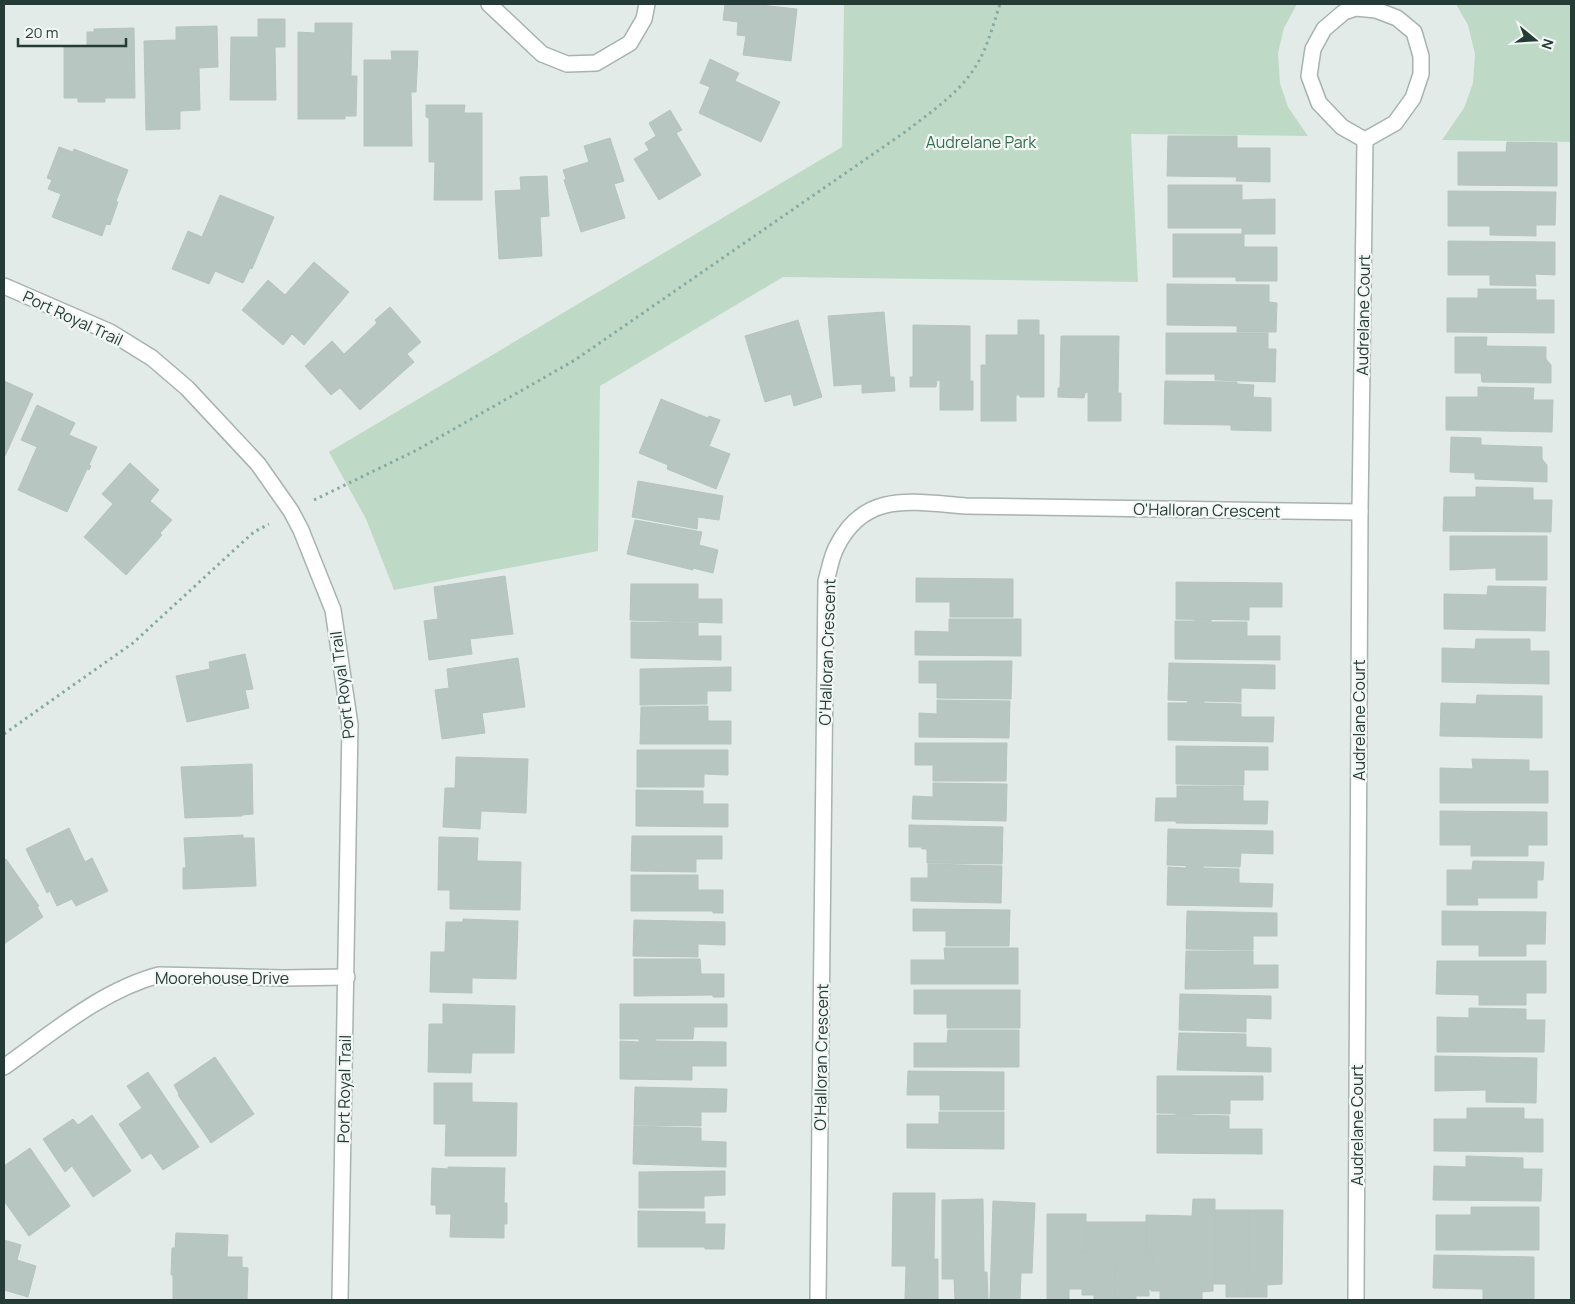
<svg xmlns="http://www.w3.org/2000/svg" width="1575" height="1304" font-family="Manrope,sans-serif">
<rect width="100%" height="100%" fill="#e3ebe8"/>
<g fill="#bedac7">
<polygon points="844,4 1297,4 1284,28 1278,53 1280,83 1288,107 1308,136 1131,134 1138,282 783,277 600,386 598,551 394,590 366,519 329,452 842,147"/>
<polygon points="1456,4 1571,4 1571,142 1442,140 1464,108 1473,83 1475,54 1468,25"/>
</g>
<g fill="#b8c6c1" stroke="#b6c4bf">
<polygon points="725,4 760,4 760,5 797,9 791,61 743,55 746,36 737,35 738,22 723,20"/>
<polygon points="258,19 285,19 285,47 275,47 276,100 230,100 231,37 258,37"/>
<polygon points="315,23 352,23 351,76 357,76 356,116 345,116 345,119 298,119 298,32 315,33"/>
<polygon points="217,26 218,67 199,68 200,110 180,111 180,129 146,130 144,41 176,40 176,27"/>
<polygon points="134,28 135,98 105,98 105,102 78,102 78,98 64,98 64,46 87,46 87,32 94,32 94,29"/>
<polygon points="391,51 418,51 416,92 411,92 412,146 364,146 364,60 392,60"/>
<polygon points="710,59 739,73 735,81 780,102 761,142 699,113 710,87 700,83"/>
<polygon points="426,105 465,105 464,113 482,113 482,200 434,200 435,162 429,162 429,118 426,117"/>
<polygon points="670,110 682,130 676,133 701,175 659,200 634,159 649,150 645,143 656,136 649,123"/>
<polygon points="1168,136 1237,136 1237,148 1270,148 1270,182 1236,181 1237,177 1167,176"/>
<polygon points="610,138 624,181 614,184 625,218 581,232 564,180 566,179 563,170 589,162 584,146"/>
<polygon points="1507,142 1557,143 1557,186 1458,185 1458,152 1506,152"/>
<polygon points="59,147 73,152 74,149 128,170 116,201 118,202 110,225 106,224 102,236 52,217 61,194 48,189 52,180 47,178"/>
<polygon points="547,176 549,216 540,217 542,256 499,259 495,191 521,190 520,177"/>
<polygon points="1168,185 1242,185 1242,200 1275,199 1275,234 1242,234 1242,228 1168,228"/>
<polygon points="1448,191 1556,192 1555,225 1536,225 1536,236 1490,235 1490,226 1448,226"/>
<polygon points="220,195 274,217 252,269 250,268 243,283 215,271 209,284 172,269 188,231 202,237"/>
<polygon points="1173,234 1244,234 1244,247 1277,247 1277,281 1236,281 1236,277 1173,277"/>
<polygon points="1448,241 1555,242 1555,275 1535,274 1536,286 1490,285 1490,275 1448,275"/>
<polygon points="314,262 349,292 304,345 292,334 283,345 242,310 268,280 285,295"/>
<polygon points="1167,284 1269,285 1269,302 1277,303 1276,332 1237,332 1237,326 1167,325"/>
<polygon points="1478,289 1536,289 1536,300 1554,300 1554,333 1447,332 1447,298 1478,298"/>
<polygon points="390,307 421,342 407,354 414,362 360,410 340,388 331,395 305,366 332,341 344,354 377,323 375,320"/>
<polygon points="884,312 890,377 894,377 895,391 862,393 862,384 834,386 828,316"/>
<polygon points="798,320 822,397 794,406 791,394 765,402 745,336"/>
<polygon points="1018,320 1039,320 1039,335 1044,335 1044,397 1020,397 1020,395 1016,395 1016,421 981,421 981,365 986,365 986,335 1018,335"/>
<polygon points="913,325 970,326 970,381 973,381 973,410 940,410 940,381 937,380 936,387 910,387 910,377 913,377"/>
<polygon points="1166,333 1268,333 1268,349 1276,349 1275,382 1215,380 1215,374 1166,374"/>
<polygon points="1061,336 1119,336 1118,393 1121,393 1121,421 1088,421 1088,392 1085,393 1084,398 1058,397 1058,388 1060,388"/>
<polygon points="1455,337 1487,337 1486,346 1546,347 1546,359 1551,365 1551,383 1482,382 1481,373 1455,373"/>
<polygon points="4,381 33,394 5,456 4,456"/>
<polygon points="1165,381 1237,382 1237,384 1254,385 1253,397 1271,398 1271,431 1231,430 1231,425 1164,424"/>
<polygon points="1478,387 1534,388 1533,400 1553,400 1552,432 1446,430 1446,397 1478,397"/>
<polygon points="661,399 708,418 709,416 720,420 709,446 730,454 716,489 667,469 668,465 639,453"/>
<polygon points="37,405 75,423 69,435 97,447 89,465 91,466 89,470 87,469 67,512 18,490 37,447 21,440"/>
<polygon points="1451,437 1481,438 1481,445 1542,447 1542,459 1547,465 1547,482 1475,479 1475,473 1450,472"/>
<polygon points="130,463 159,490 150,501 172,520 160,533 162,535 126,575 84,537 113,504 102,494"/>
<polygon points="638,481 723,496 719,520 698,517 697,529 632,517"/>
<polygon points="1476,487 1533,488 1533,500 1552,500 1551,532 1443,531 1444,497 1476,497"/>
<polygon points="635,520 702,532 699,545 718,550 713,573 693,568 693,570 627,554"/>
<polygon points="1450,536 1547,536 1547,580 1496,580 1496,568 1450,570"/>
<polygon points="505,576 513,634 470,639 472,654 429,660 424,621 438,619 434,587"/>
<polygon points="916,578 1013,579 1013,617 950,617 950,602 916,602"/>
<polygon points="1176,582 1282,583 1282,607 1249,607 1249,620 1176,619"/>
<polygon points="631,584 698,584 698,599 722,599 722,623 630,620"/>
<polygon points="1488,586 1546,587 1545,631 1444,629 1444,594 1487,595"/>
<polygon points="949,619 1021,619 1021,656 915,655 915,631 949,632"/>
<polygon points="1195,619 1211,619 1211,622 1247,622 1247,636 1280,636 1280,660 1175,659 1175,621 1195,621"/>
<polygon points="631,622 698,623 698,636 721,636 721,660 631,658"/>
<polygon points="1476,639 1530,639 1530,651 1549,651 1549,684 1442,682 1442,648 1475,649"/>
<polygon points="245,654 253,689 245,690 249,708 187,722 176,676 210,669 209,662"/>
<polygon points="518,658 525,707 482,713 485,733 442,739 435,690 449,688 447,669"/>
<polygon points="919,661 1012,661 1011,699 937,698 937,683 919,683"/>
<polygon points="1169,663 1275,665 1275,689 1241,688 1241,702 1168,700"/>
<polygon points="731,667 731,691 707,691 707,704 640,705 640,669"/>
<polygon points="1477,695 1542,696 1542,738 1440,736 1441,703 1476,704"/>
<polygon points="937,700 1010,701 1009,738 919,737 919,713 937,714"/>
<polygon points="1188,701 1204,701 1204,703 1241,704 1241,717 1274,717 1273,742 1168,740 1168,703 1187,703"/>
<polygon points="708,706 708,721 731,721 731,744 640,744 641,707"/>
<polygon points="915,743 1007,743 1006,781 933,781 933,765 915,765"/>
<polygon points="1176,746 1268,747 1268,770 1244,770 1244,785 1176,784"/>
<polygon points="637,750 728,750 728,775 704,774 704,787 637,787"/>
<polygon points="456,757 528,759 526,813 481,811 480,829 443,827 445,788 455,788"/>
<polygon points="1472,759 1529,760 1529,771 1548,771 1548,803 1440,803 1440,768 1473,769"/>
<polygon points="252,764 253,814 242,815 242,816 185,818 181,767"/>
<polygon points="933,783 1007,784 1006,821 912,819 913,796 933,797"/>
<polygon points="1177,786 1243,786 1243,801 1268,801 1267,824 1176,823 1176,821 1155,821 1156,798 1177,798"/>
<polygon points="636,790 703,791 703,804 728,804 728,827 636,826"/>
<polygon points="1440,811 1547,812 1547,845 1528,845 1528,856 1471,856 1471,845 1440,845"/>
<polygon points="909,825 1003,827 1002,864 927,863 927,849 922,849 921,847 909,847"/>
<polygon points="69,828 85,862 92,858 108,891 76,906 72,899 57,906 50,891 47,893 26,849"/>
<polygon points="1168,829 1273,831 1273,854 1241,853 1240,867 1167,865"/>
<polygon points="243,835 243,838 254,838 256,886 183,889 183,868 186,868 184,838"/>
<polygon points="632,836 722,836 722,859 696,859 696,872 631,871"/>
<polygon points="439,837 478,838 477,861 521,862 520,910 450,909 450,890 438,890"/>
<polygon points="6,859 39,906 37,907 43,917 4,944 4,861"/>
<polygon points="1473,861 1544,862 1543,880 1537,880 1537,898 1477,898 1478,905 1447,905 1447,870 1472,870"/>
<polygon points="928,864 1002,866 1001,903 911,901 911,878 928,878"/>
<polygon points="1186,866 1203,866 1203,868 1239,869 1239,883 1273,884 1272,907 1167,905 1168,867 1186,868"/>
<polygon points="631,875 698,875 698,890 723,890 723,913 713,913 713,911 631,911"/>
<polygon points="913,909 1010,910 1009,946 946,946 946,931 913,931"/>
<polygon points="1187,911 1277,913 1277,936 1253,936 1253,950 1186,949"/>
<polygon points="1442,911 1546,912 1545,944 1526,944 1526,956 1479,956 1479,945 1442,945"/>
<polygon points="463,919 518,921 516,979 472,978 472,993 430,992 431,952 445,952 446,922 463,922"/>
<polygon points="634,920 725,922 725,945 698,944 698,957 633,956"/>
<polygon points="944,948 1018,948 1018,984 911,984 911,960 945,960"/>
<polygon points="1186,951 1253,951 1253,965 1278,965 1278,988 1185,989"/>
<polygon points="634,959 700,959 701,974 724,974 724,997 713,997 713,995 634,996"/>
<polygon points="1437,961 1546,961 1546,993 1526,993 1526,1005 1479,1005 1479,995 1436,994"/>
<polygon points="914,990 1020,990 1020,1028 947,1028 947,1014 914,1014"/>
<polygon points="1180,994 1271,996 1271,1019 1246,1018 1246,1032 1179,1030"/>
<polygon points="443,1004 515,1006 514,1053 472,1053 471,1073 428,1072 429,1024 443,1024"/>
<polygon points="620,1004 727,1004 727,1027 694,1027 693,1039 656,1039 655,1041 726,1042 726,1066 692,1066 692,1080 620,1079 620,1041 639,1042 639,1039 620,1039"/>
<polygon points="1469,1008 1526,1009 1526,1020 1545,1020 1544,1052 1437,1052 1437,1017 1469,1018"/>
<polygon points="948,1030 1019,1030 1019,1067 914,1067 914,1043 947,1043"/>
<polygon points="1179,1033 1246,1034 1246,1047 1271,1048 1271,1072 1177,1070"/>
<polygon points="1435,1056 1537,1058 1536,1103 1486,1102 1486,1090 1435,1091"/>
<polygon points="215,1057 254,1114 211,1143 178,1095 179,1094 174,1085"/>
<polygon points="908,1071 1004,1072 1004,1110 940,1110 940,1095 907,1095"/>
<polygon points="148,1072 199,1147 163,1170 151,1153 142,1159 119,1124 142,1108 127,1086"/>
<polygon points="1157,1076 1263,1076 1263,1100 1230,1100 1230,1114 1157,1113"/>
<polygon points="434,1083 472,1083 472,1102 517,1103 516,1156 445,1156 446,1124 434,1124"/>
<polygon points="635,1087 727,1089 726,1112 701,1112 701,1126 634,1125"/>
<polygon points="1467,1108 1524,1108 1524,1119 1543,1119 1543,1152 1434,1151 1434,1119 1467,1119"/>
<polygon points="939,1112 1004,1112 1004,1149 907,1148 907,1124 939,1124"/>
<polygon points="1176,1113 1192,1113 1192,1115 1229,1116 1229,1129 1262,1129 1262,1154 1157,1153 1157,1115 1176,1115"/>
<polygon points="92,1115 131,1171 93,1197 72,1166 65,1172 43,1139 73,1119 78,1125"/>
<polygon points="634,1126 701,1128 701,1141 726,1142 726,1167 633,1164"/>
<polygon points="30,1148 70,1206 29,1236 4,1201 4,1166"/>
<polygon points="1466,1156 1523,1158 1523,1169 1542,1169 1541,1201 1433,1200 1434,1166 1466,1167"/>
<polygon points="448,1167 505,1168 504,1203 507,1203 507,1224 504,1224 504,1238 450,1237 451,1214 436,1214 436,1205 431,1205 432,1168 448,1169"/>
<polygon points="725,1171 725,1195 704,1196 704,1208 639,1208 639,1172"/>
<polygon points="893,1193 935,1193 934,1259 938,1259 938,1300 905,1299 906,1266 892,1266"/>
<polygon points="983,1199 984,1272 987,1272 988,1300 955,1300 954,1279 942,1279 942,1200"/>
<polygon points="1193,1199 1215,1199 1215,1284 1213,1284 1213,1291 1202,1292 1202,1300 1160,1300 1160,1291 1151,1291 1152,1252 1146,1252 1146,1215 1192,1216"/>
<polygon points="993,1201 1035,1203 1032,1273 1021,1273 1020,1300 990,1300"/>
<polygon points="1471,1207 1539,1207 1539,1250 1436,1250 1436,1215 1471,1215"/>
<polygon points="1215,1210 1249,1210 1248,1297 1226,1297 1226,1284 1215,1284"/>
<polygon points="1249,1210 1283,1210 1282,1284 1267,1285 1267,1297 1248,1297"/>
<polygon points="638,1211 705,1212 705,1224 725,1224 724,1249 705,1249 705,1247 638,1247"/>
<polygon points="1047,1214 1086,1214 1086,1251 1080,1252 1080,1289 1069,1289 1069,1300 1047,1300"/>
<polygon points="1086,1222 1116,1222 1115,1300 1094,1300 1094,1295 1082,1295 1082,1289 1080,1289 1080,1252 1086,1251"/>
<polygon points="1116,1222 1146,1222 1146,1252 1152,1252 1152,1289 1149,1289 1149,1296 1136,1296 1136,1300 1115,1300"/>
<polygon points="176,1233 228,1235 227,1257 242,1257 242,1267 248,1268 247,1300 173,1300 173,1275 171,1275 172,1248 175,1248"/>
<polygon points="4,1240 21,1245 17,1260 36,1266 28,1297 4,1290"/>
<polygon points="1434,1255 1534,1257 1534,1300 1483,1300 1483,1289 1433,1288"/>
</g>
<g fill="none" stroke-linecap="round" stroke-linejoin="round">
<g stroke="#a6b3af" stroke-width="18">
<g id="minor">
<polyline points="489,4 542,54 567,64 596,63 630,43 644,19 647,4"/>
<polygon points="1356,8 1376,10 1397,18 1414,32 1421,56 1421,74 1413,98 1395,123 1365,140 1342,127 1319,103 1309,76 1313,49 1324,29 1344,12"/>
<polyline points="4,286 110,332 152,358 187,388 258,464 291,511 301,530 333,610 350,725 340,1300"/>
<path d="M 4,1067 C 52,1033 102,990 159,975 L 283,978 L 347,977"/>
<path d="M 818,1300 L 826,581 C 829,571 831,558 836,548 C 864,490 913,502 966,506 L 1360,512"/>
<polyline points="1356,1300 1360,512 1365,140"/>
</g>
</g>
<g stroke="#86aca2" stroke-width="3" stroke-dasharray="2.5 4" stroke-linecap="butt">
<path d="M 314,500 L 417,450 L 575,360 L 905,132 C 928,114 957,95 974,69 C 987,50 993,25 1000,4"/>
<polyline points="4,734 133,643 245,540 254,532 269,524"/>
</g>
<use href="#minor" stroke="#fff" stroke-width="15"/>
</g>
<g text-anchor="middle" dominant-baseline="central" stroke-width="4.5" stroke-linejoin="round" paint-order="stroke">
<g font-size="16" fill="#326e4d" stroke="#f3f8f6">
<text x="981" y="142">Audrelane Park</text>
</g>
<g font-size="16" fill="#243b36" stroke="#f3f8f6">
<text transform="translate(1363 315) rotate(-89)">Audrelane Court</text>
<text transform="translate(73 318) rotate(25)">Port Royal Trail</text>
<text transform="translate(1207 510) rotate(1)">O'Halloran Crescent</text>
<text transform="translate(827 652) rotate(-88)">O'Halloran Crescent</text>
<text transform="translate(342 685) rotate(-97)">Port Royal Trail</text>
<text transform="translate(1359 720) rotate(-90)">Audrelane Court</text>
<text x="222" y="978">Moorehouse Drive</text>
<text transform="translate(821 1057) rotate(-89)">O'Halloran Crescent</text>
<text transform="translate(344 1089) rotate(-89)">Port Royal Trail</text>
<text transform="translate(1357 1125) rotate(-90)">Audrelane Court</text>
</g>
</g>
<rect width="1575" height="1304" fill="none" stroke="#243b36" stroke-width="10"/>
<g transform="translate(1535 40) rotate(108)" stroke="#f3f8f6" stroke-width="4" paint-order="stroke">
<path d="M0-4L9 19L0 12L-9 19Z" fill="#243b36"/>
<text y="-8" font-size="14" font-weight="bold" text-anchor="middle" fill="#243b36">N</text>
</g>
<path d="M18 38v8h108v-8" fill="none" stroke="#243b36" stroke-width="2.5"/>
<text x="25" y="38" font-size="15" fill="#243b36" stroke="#f3f8f6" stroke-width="4" paint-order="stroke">20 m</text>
</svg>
